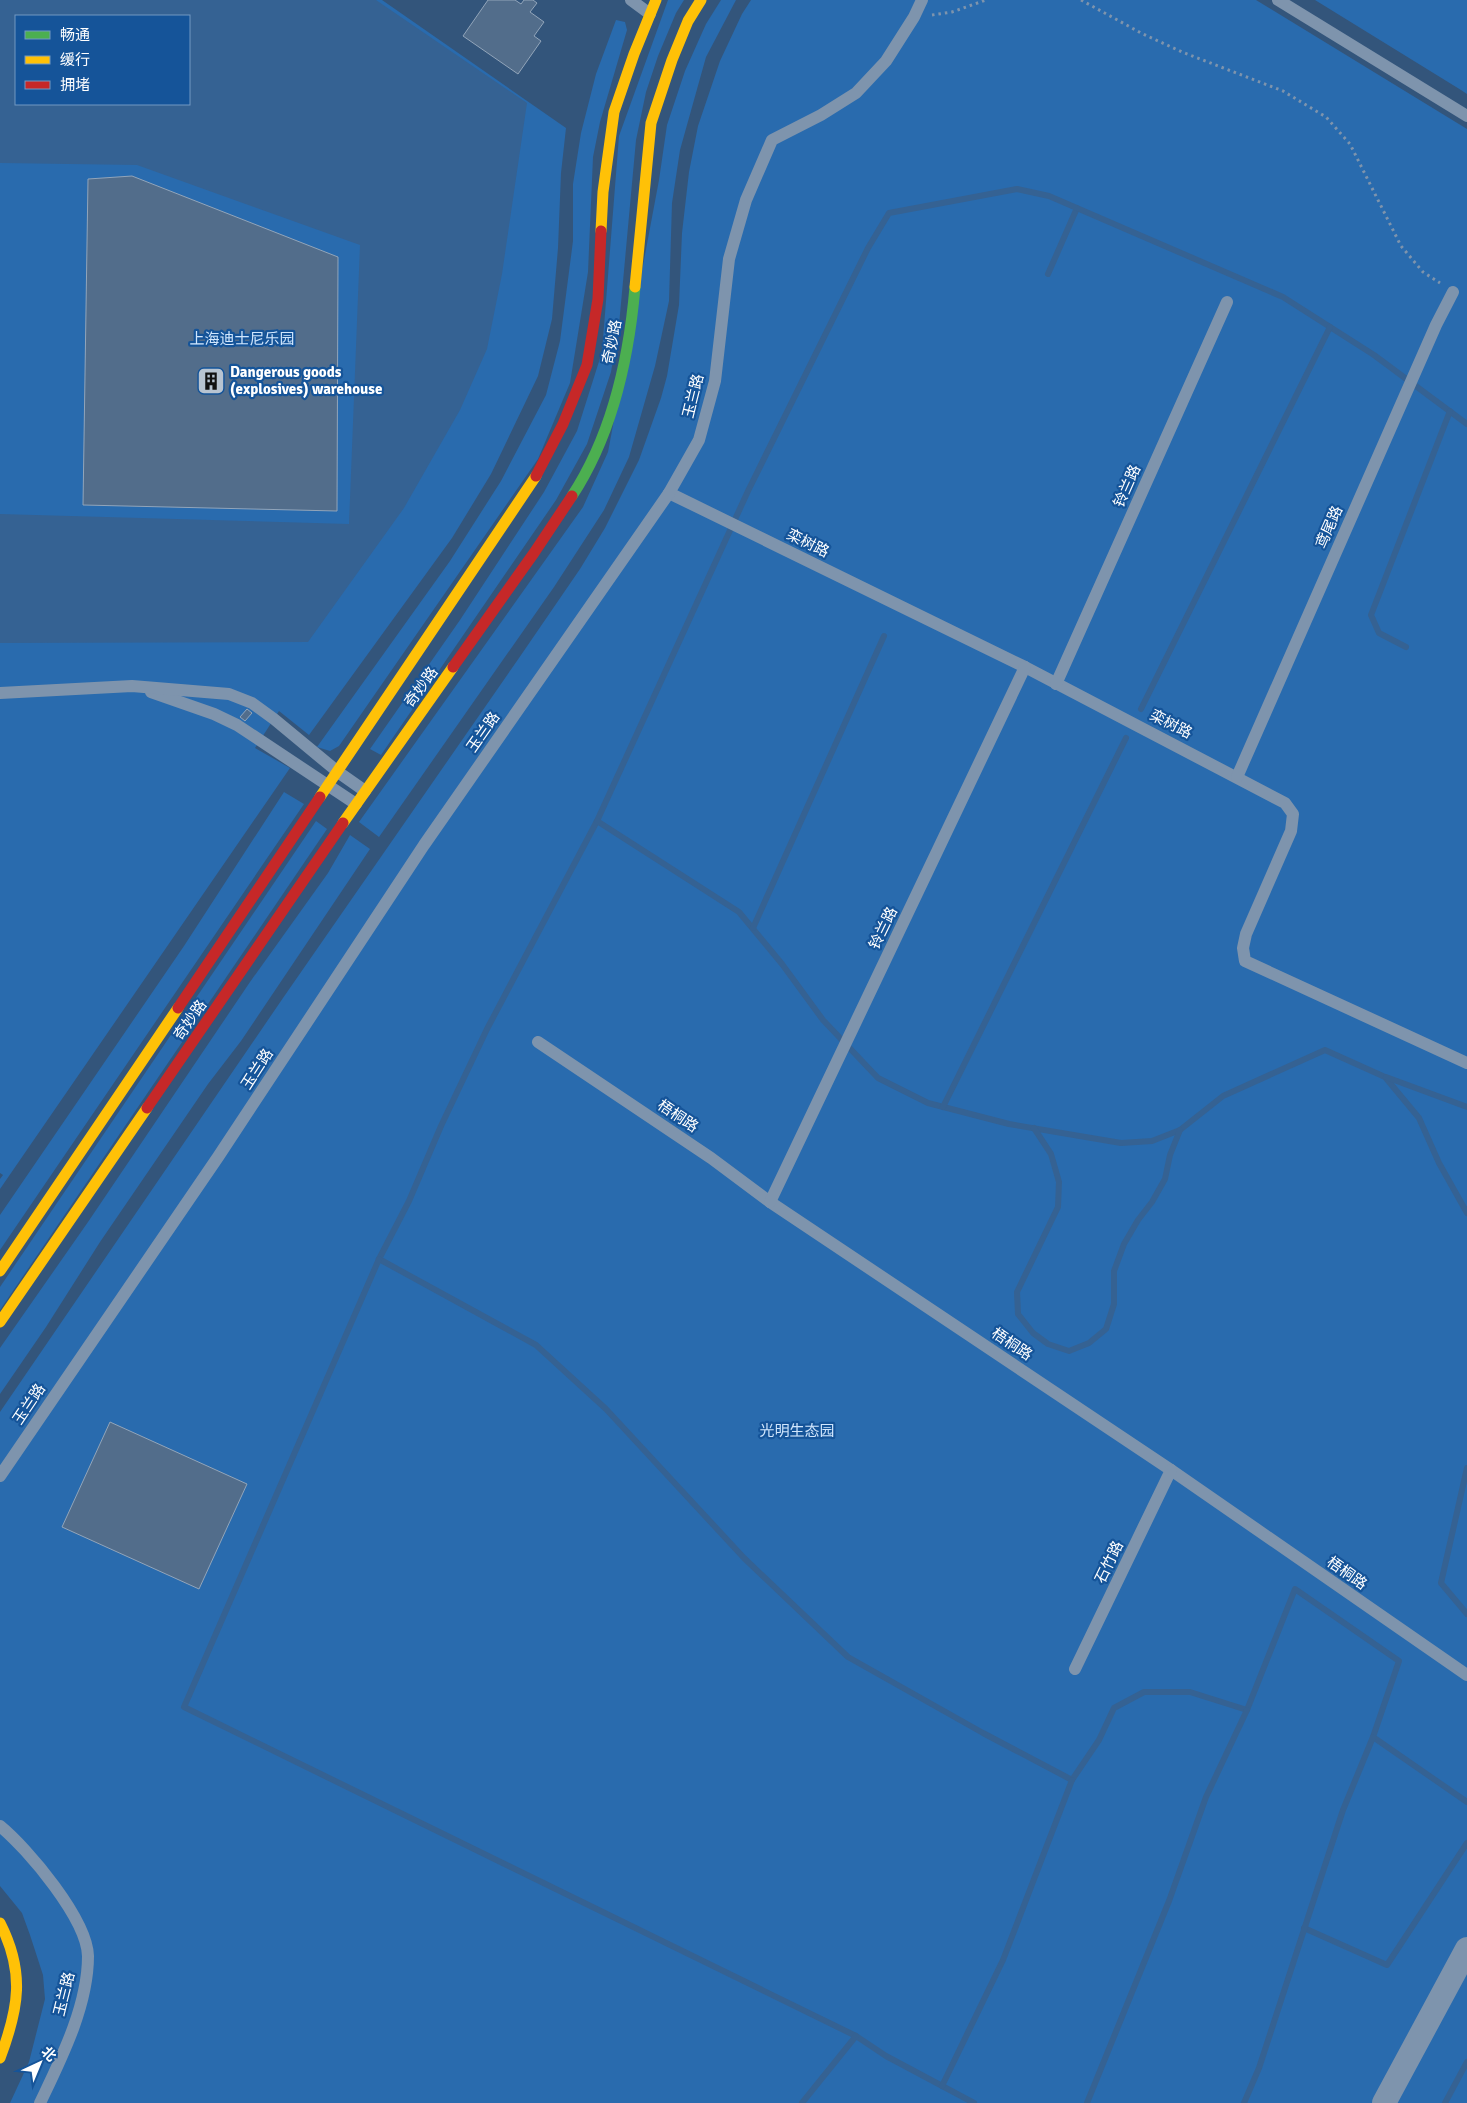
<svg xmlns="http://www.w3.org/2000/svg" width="1467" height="2103" font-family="Signika,'Noto Sans SC',sans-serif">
<rect width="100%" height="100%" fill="#33557b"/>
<g fill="#296bae" fill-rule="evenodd">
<path d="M 0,0 L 382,0 L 566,128 L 561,173 L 558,248 L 552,319 L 538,376 L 491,474 L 452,538 L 309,735 L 279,711 L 255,748 L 290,768 L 0,1189 L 0,1179 L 3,1175 L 0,1173 ZM 16,16 L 189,16 L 189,104 L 16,104 Z"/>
<polygon points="668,0 684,0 676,13 658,56 646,92 636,140 619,325 611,372 587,444 556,500 381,755 370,749 460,620 544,492 577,431 602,352 619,136"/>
<polygon points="721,0 736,0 706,57 680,150 672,203 669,301 655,366 629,457 604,510 554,587 379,837 359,822 583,507 608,452 659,180 667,125 685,71 706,24"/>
<polygon points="751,0 1256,0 1467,129 1467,2103 10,2103 29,2062 45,1999 43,1975 30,1935 22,1913 0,1886 0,1412 283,998 519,658 580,569 605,528 639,460 661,398 667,376 679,305 682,233 689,172 698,126 720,61 742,14"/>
<polygon points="1315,0 1467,0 1467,94 1461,90"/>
<polygon points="616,20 625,22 627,30 600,122 593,157 588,272 570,383 538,459 339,746 330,751 317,747 450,561 501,481 546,395 560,341 573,241 573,184 581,133 596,74"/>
<polygon points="284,792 304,804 0,1250 0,1215 184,946"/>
<polygon points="316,821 327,829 0,1310 0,1287"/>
<polygon points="350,835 370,849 241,1041 208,1084 100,1242 46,1327 0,1394 0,1348 88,1222 250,982 328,873"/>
</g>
<path fill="#356293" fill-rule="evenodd" d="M 0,0 L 376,0 L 527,103 L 502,274 L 487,349 L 460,410 L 404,508 L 308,642 L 0,643 L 0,514 L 349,524 L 360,245 L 137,165 L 0,163 ZM 16,16 L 189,16 L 189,104 L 16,104 Z"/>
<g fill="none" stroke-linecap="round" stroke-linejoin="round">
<g stroke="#356293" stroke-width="6">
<polyline points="1048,274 1077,208"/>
<polyline points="1467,424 1374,355 1283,297 1049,196 1017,189 889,213 868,248 748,491 597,821 487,1029 441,1126 409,1201 379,1259 536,1345 606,1409 744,1558 848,1657 983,1733 1072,1780 1099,1740 1114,1708 1144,1692 1190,1692 1247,1710 1295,1589 1399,1661 1373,1737 1467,1802"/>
<polyline points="1406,647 1379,633 1371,615 1450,411"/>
<polyline points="1141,709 1330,327"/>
<polyline points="597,821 739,912 782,964 823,1020 878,1078 928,1103 1009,1124 1121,1143 1152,1141 1180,1130 1223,1096 1325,1050 1385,1077 1419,1118 1439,1163 1467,1213"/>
<polyline points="753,928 884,636"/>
<polyline points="1386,1077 1467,1107"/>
<polyline points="943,1107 1126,738"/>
<polyline points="1034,1128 1051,1154 1059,1182 1058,1207 1017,1292 1018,1314 1033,1333 1048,1344 1069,1351 1089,1343 1106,1329 1114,1304 1114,1271 1124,1244 1138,1220 1152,1202 1165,1179 1170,1155 1180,1130"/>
<polyline points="379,1259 184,1707 856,2036 886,2056 974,2103"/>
<polyline points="1467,1468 1441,1583 1467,1614"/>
<polyline points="1304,1928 1387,1965 1467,1843"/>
<polyline points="942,2086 1003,1960 1072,1780"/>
<polyline points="802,2103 856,2036"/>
<polyline points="1087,2103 1169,1901 1206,1797 1247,1710"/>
<polyline points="1244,2103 1259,2068 1343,1810 1373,1737"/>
<polyline points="1445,2103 1467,2062"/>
</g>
</g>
<g fill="#526d8b" stroke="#92a5ba">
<polygon points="488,0 515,0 521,4 524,0 533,0 537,3 530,12 544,22 534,36 541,41 518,74 463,36"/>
<polygon points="132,176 338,257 337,511 83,505 88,179"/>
<polygon points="247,709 252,713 245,721 240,717"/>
<polygon points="110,1422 247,1484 199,1589 62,1527"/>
</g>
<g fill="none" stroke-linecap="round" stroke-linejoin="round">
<g stroke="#7e94ad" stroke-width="3" stroke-dasharray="2.5 4" stroke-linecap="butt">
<polyline points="1081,0 1141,33 1182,52 1283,91 1326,117 1350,144 1401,246 1423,272 1440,283"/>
<polyline points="932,15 952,12 986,0"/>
</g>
<g stroke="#7e94ad" stroke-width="12">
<polyline points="631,0 650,14"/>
<polyline points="1278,0 1467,116"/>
<polyline points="669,493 1025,667 1285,803 1293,814 1291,831 1246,934 1243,948 1245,961 1467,1063"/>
<polyline points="1056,684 1227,302"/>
<polyline points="151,692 214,714 237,725 356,804"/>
<polyline points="0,693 132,686 229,694 252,703 274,719 338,772 365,791"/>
<polyline points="1237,777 1436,325 1453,292"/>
<polyline points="538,1042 711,1158 770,1202 1171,1470 1467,1675"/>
<polyline points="770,1202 1025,667"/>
<polyline points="0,1476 218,1157 424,845 669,493 699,440 715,381 729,259 746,200 772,140 821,115 856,93 886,61 914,17 922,0"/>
<polyline points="1075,1669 1171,1470"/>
<path d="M 0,1826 C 28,1849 87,1919 88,1956 C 88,2006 61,2059 40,2103"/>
</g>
<polyline stroke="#7e94ad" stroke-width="24" points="1384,2103 1467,1949"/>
<path stroke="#4caf50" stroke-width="11" d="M 572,496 C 612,435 629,357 635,287"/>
<g stroke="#ffc107" stroke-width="11">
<polyline points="601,231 603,192 614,112 634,54 656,0"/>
<polyline points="635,287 651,123 672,60 688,21 701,0"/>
<polyline points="320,797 536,476"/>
<polyline points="343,823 453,667"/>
<polyline points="0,1271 178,1008"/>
<polyline points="0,1322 147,1108"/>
<path d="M 0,1923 C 25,1972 19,2008 0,2058"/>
</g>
<g stroke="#c62828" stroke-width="11">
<polyline points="536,476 563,424 587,365 598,299 601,231"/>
<polyline points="453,667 534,553 572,496"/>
<polyline points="178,1008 320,797"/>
<polyline points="147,1108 343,823"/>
</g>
</g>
<defs>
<g id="building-square" transform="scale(1.4375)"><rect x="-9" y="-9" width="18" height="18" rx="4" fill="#b8c4d1" stroke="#155499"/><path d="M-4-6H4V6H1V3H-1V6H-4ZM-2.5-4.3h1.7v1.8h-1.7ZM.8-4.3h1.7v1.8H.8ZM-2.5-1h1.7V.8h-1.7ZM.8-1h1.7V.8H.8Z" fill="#111"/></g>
</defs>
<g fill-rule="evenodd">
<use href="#building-square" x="211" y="381"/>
</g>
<g text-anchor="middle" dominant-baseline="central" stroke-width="4.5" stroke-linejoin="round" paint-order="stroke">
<g font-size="15" fill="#d0e6fd" stroke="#155499">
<text x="242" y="339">上海迪士尼乐园</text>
<text x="797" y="1431">光明生态园</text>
</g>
<g font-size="15" fill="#fff" stroke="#155499">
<text transform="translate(612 342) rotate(-79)">奇妙路</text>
<text transform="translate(693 396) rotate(-76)">玉兰路</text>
<text transform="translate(1127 486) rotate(-66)">铃兰路</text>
<text transform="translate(1329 527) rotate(-66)">鸢尾路</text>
<text transform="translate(808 543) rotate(26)">栾树路</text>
<text transform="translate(421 687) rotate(-54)">奇妙路</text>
<text transform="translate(1171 724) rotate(27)">栾树路</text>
<text transform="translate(483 732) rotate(-55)">玉兰路</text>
<text transform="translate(883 928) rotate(-64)">铃兰路</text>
<text transform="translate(190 1020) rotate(-55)">奇妙路</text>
<text transform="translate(257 1069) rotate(-57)">玉兰路</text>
<text transform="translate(678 1116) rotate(34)">梧桐路</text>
<text transform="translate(1012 1344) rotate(34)">梧桐路</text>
<text transform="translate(29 1404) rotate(-56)">玉兰路</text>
<text transform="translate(1109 1562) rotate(-64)">石竹路</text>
<text transform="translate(1347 1573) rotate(35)">梧桐路</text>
<text transform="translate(64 1994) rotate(-76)">玉兰路</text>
</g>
<g font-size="15" font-weight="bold" fill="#fff" stroke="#155499" text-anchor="start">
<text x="230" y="372">Dangerous goods<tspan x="230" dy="17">(explosives) warehouse</tspan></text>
</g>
</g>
<rect x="15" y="15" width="175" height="90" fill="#155499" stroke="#7398c2"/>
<rect x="25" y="31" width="25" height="8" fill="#4caf50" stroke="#7398c2"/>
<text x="60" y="40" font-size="15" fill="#ffffff">畅通</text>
<rect x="25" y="56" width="25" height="8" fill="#ffc107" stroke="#7398c2"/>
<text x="60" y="65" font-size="15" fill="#ffffff">缓行</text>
<rect x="25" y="81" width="25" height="8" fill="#c62828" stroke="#7398c2"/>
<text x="60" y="90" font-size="15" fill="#ffffff">拥堵</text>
<g transform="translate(40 2063) rotate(44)" stroke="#155499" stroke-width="4" paint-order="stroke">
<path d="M0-4L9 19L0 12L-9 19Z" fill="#ffffff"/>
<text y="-8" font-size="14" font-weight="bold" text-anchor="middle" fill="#ffffff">北</text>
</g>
</svg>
